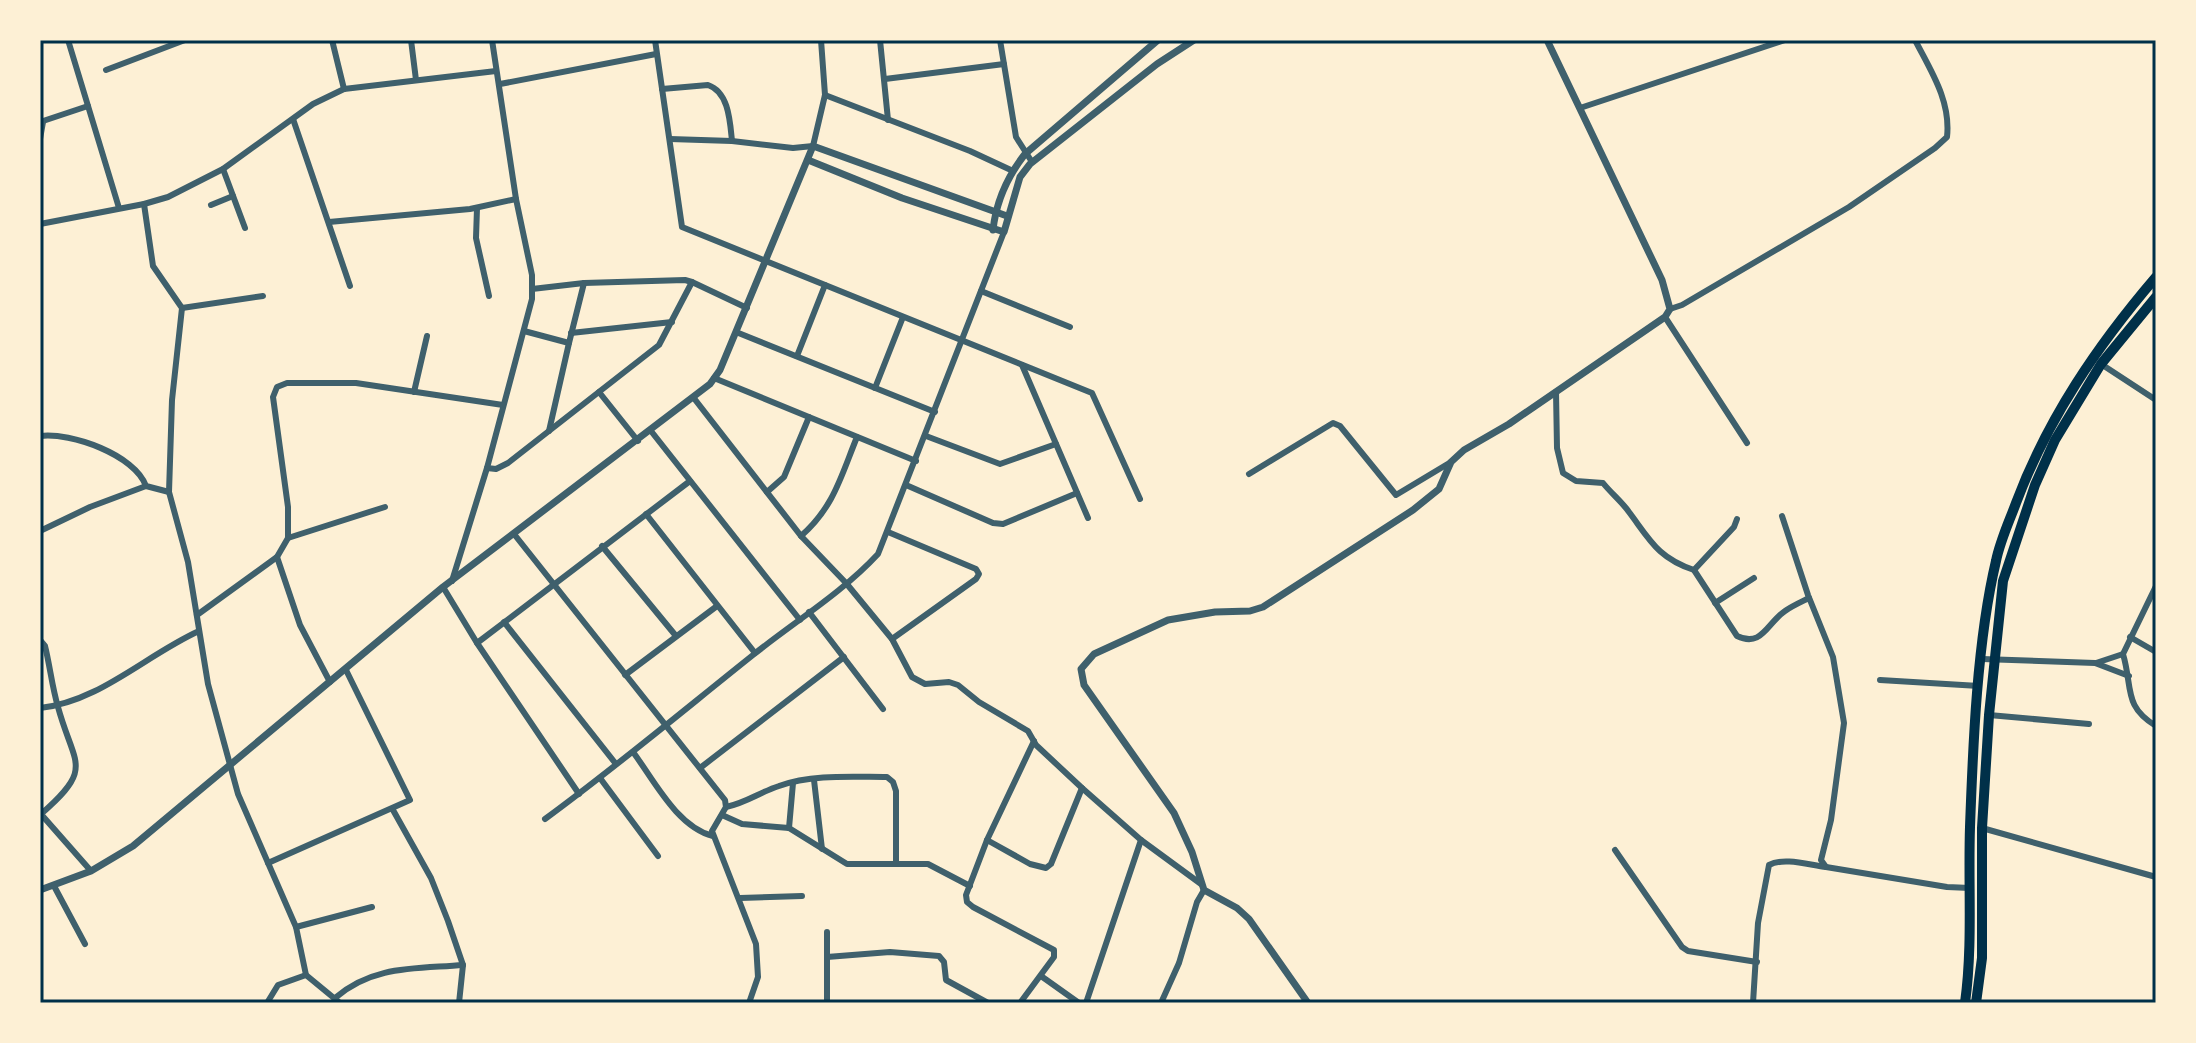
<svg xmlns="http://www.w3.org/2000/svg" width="2196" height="1043" font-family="Montserrat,sans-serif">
<rect width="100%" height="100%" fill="#fdf0d5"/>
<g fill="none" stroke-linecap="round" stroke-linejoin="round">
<g stroke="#3f606c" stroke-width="6">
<polyline points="68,40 119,208"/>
<polyline points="332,40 344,89"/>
<polyline points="411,40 416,80"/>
<polyline points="655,40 682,227 1092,393 1140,499"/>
<polyline points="880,40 888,120"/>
<polyline points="1000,40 1016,137 1032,162"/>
<polyline points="106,70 185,40"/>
<polyline points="885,79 1004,64"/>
<polyline points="500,84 656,54"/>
<path d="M 662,89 L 708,85 C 729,92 730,122 732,141"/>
<polyline points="825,95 970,151 1013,171"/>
<polyline points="1580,108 1785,40"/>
<polyline points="293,119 350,286"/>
<polyline points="40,122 88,106"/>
<polyline points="40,139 43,122"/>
<polyline points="670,139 732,141 793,148 813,146 825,95 821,40"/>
<polyline points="223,169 245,228"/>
<polyline points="144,204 153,266 182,308 172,400 169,492 188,562 208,684 238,794 296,927 306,975 340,1003"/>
<polyline points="211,205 233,196"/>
<polyline points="477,208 476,238 489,296"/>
<polyline points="329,222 470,209 516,199"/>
<polyline points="40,224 144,204 168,197 223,169 313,104 344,89 496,71"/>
<polyline points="692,282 747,308"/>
<polyline points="981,291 1070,327"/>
<polyline points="182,308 263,296"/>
<path d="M 1670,309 L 1682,305 L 1849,207 L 1935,148 L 1947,137 C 1951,101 1931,71 1915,40"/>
<polyline points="1665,317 1747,443"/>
<polyline points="524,331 569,343 584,283"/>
<polyline points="736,332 935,412"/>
<polyline points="571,333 672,322"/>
<polyline points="797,356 825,285"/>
<polyline points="2101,364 2156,400"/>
<polyline points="1022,365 1088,518"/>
<polyline points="714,378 916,461"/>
<polyline points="875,388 903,317"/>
<polyline points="414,392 427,336"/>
<polyline points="599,392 638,441"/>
<path d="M 1556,392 L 1557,448 L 1563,473 L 1576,481 L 1603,483 C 1611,493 1622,502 1629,512 C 1650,540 1658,558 1694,570 L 1737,636 C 1762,648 1767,623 1785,611 C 1792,606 1801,602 1809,598"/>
<polyline points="693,397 801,536 846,583 892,639 912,677 925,684 949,682 958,685 979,702 1028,731 1036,745 1082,788 1141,840 1201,884"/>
<polyline points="549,431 569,343"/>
<polyline points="651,431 800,620"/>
<path d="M 40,436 C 71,432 135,455 146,486 L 169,492"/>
<polyline points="926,436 1000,464 1056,444"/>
<polyline points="487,468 496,469 508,463 659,345 692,282 685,280 584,283 532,289"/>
<polyline points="1249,474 1333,423 1340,426 1396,495 1451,462"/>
<polyline points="906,485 993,523 1003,524 1077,493"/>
<polyline points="767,492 784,477 809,417"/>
<polyline points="646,514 755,653"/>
<polyline points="1782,516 1808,595 1833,657 1844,723 1831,820 1821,860 1826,867 1947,887 1970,888"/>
<polyline points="40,531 90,507 146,486"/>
<polyline points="888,532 976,569 979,574 976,579 892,639"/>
<polyline points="514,534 725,800 726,807 712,831 756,944 758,977 749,1003"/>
<path d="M 801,536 C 834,507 841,476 857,437"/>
<polyline points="288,538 385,507"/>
<polyline points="602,546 676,636"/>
<polyline points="277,557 300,625 330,682"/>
<polyline points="1694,570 1734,527 1737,519"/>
<polyline points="452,581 487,468 532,299 532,275 516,199 492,40"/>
<path d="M 2156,586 L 2123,654 C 2133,688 2123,706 2156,726"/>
<polyline points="443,587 477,643 579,794"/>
<polyline points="1715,603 1754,578"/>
<polyline points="809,612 883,709"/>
<polyline points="197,615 277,557 288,538 288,507 273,397 277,387 287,383 356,383 503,405"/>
<polyline points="504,622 616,764"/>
<polyline points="2130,637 2156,652"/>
<path d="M 40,640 L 45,646 C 50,666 52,687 58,707 C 74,766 95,767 41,814"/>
<polyline points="477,643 690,481"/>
<polyline points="1982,659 2095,663 2129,676"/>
<polyline points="2096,663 2123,654"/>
<polyline points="625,675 717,606"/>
<polyline points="1880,680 1979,686"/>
<path d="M 40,708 C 99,702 146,655 199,631"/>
<polyline points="1989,715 2089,724"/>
<path d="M 633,752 C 654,780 677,827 713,836"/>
<polyline points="700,768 844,657"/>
<polyline points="600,778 658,856"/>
<polyline points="814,780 822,849"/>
<path d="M 726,807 C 746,803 760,792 779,786 C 812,774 852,777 887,777 L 893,782 L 896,791 L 896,863"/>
<polyline points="393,810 431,878 448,921 463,965 459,1003"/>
<polyline points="40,813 91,871"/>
<polyline points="722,815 742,824 789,828 847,864 928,864 970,886"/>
<path d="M 545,819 C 616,767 684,710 753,655 C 794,622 842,593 878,554 L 1004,232"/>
<polyline points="789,828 793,783"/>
<polyline points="1982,828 2156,877"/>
<polyline points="987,840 1030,864 1046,868 1051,864 1082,788"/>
<polyline points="1615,850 1682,947 1688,951 1757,962"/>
<polyline points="268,863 410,800 346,670"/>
<polyline points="54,886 85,944"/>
<polyline points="740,898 802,896"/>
<polyline points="296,927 372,907"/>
<polyline points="827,957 890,952 939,956 944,962 946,980 988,1003"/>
<polyline points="1041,976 1079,1003"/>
<path d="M 335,998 C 373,965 416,969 463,965"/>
<polyline points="267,1003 278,985 306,975"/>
<polyline points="827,1003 827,932"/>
<polyline points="1020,1003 1054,957 1054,950 973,907 967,902 966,895 987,840 1034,741"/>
<polyline points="1086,1003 1141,840"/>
<polyline points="1161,1003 1179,963 1197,902 1204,890"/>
<path d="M 1753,1003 L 1758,923 L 1769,865 C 1784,857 1809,865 1826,867"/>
</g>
<g stroke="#3f606c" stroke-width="7">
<polyline points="808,160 902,198 1004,232 1020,177 1030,164 1157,64 1194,40"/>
<path d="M 993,230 C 996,202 1007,177 1025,154 L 1158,40"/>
<polyline points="40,890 91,871 133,846 443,587 710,384 720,370 813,146 1007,216"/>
<polyline points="1308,1003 1249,919 1237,908 1204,890 1192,852 1174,813 1084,685 1081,669 1094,654 1168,620 1215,612 1250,611 1263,607 1413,510 1439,489 1451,462 1464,450 1509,424 1665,317 1670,309 1662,280 1547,40"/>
</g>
<g stroke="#003049" stroke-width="10">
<path d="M 1965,1003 C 1973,945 1968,885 1970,827 C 1973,744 1977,641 1996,561 C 2000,541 2009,522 2016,503 C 2048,418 2097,346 2156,277"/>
<polyline points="1976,1003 1982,958 1982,828 1989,715 2003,581 2035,485 2055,440 2101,364 2156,297"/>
</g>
</g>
<rect width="2196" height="1043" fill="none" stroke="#fdf0d5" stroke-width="84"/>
<rect x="42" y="42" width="2112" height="959" fill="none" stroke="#003049" stroke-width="3"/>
</svg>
